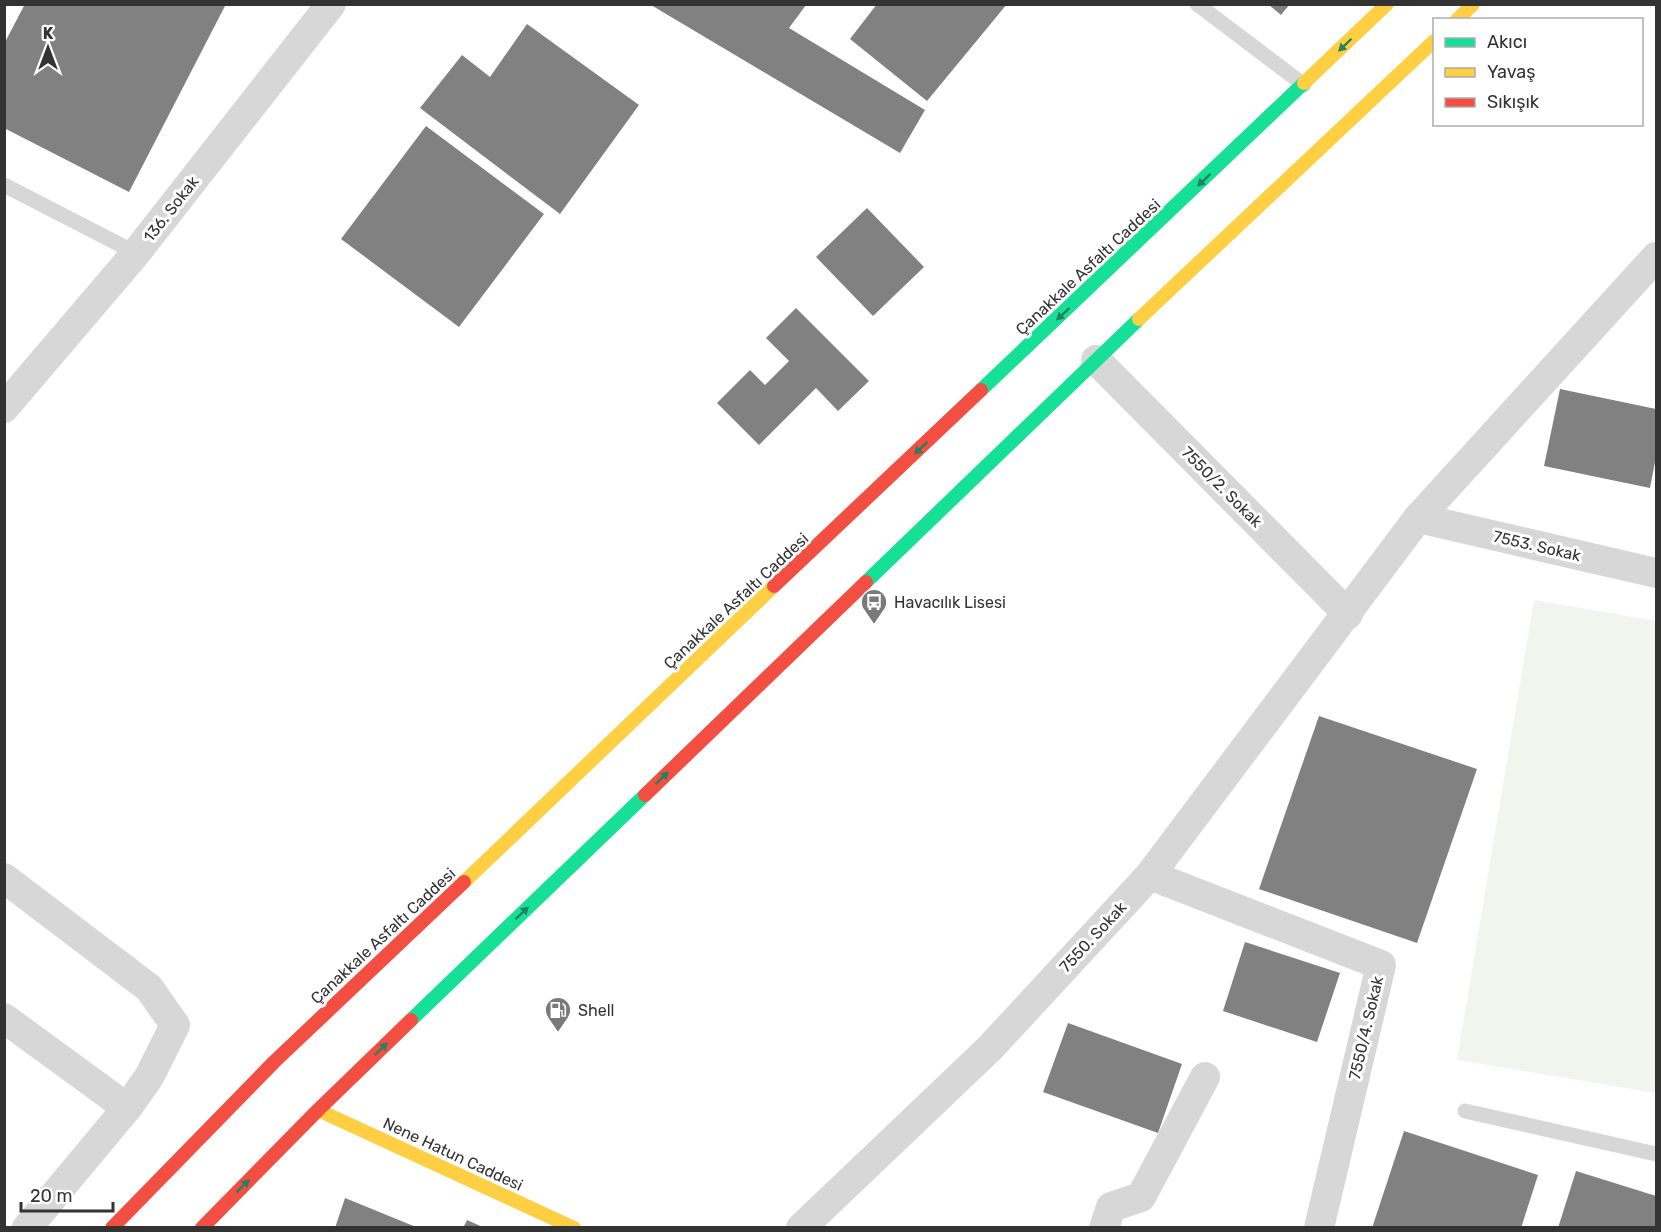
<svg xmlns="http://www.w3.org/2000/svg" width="1661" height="1232" font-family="Rubik,sans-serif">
<rect width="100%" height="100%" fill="#fff"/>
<polygon fill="#f1f5ed" points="1534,600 1656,621 1656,1093 1457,1060"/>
<g fill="#818181">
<polygon points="25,4 226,4 129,192 4,128 4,44"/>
<polygon points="877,4 1007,4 927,101 850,39"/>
<polygon points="1268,4 1290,4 1281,15"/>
<polygon points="651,5 806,5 789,28 925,110 900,153"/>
<polygon points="527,24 639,105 560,214 420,108 462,55 490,77"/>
<polygon points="426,126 544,214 459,327 341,239"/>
<polygon points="867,208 924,267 873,316 816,257"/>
<polygon points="796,308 869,381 838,411 816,388 759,445 717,403 750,370 765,385 789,361 766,338"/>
<polygon points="1560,389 1656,409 1656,457 1650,488 1544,466"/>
<polygon points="1319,716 1477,769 1417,943 1259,889"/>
<polygon points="1245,942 1340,973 1317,1042 1223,1011"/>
<polygon points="1068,1023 1182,1064 1158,1133 1043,1092"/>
<polygon points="1404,1131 1538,1175 1521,1228 1372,1228"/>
<polygon points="1576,1171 1656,1196 1656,1228 1558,1228"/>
<polygon points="345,1198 416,1227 416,1228 335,1228"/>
<polygon points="467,1220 485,1228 463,1228"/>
</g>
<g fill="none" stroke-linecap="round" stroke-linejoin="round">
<g stroke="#d7d7d7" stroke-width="15">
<polyline points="1197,4 1304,85"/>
<polyline points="4,185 136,253"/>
<polyline points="1465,1111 1656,1154"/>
</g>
<g stroke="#d7d7d7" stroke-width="30">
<polyline points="1096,360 1348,614"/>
<polyline points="4,408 136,253 331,4"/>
<polyline points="1418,518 1656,573"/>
<polyline points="1150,875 1381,965 1319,1228"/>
<polyline points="4,878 149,988 175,1025 149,1077 127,1108 27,1228"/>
<polyline points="4,1018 127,1108"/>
<polyline points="801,1228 990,1048 1150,875 1418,518 1656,257"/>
<polyline points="1104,1228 1111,1207 1141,1197 1205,1077"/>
</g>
<g stroke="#16e098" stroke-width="14">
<polyline points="981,390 1304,83"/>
<polyline points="866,582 1139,319"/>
<polyline points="411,1020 645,795"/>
</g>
<g stroke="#ffcf43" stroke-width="14">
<polyline points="1457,20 1473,4"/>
<polyline points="1304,83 1387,4"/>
<polyline points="1139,319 1434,41"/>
<polyline points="464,882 774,586"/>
<polyline points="318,1110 574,1228"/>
</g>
<g stroke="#f24e42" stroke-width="14">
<polyline points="774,586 981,390"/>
<polyline points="645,795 866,582"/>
<polyline points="112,1228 274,1062 464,882"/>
<polyline points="202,1228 318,1110 411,1020"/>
</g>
</g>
<defs><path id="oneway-solid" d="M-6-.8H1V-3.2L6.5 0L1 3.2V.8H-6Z" transform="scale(1.5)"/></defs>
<g fill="#268160">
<use href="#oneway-solid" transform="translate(1345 45) rotate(136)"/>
<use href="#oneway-solid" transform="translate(1204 180) rotate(137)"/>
<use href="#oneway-solid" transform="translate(1063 314) rotate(137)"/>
<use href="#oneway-solid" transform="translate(921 448) rotate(137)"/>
<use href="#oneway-solid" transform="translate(662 778) rotate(-44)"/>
<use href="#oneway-solid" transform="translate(522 913) rotate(-44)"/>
<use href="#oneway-solid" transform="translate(381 1049) rotate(-44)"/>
<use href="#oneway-solid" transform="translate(243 1186) rotate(-45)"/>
</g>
<defs>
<g id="bus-pin" transform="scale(1.35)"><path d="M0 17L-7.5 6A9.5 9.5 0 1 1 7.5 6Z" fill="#7a7a7a" stroke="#fff"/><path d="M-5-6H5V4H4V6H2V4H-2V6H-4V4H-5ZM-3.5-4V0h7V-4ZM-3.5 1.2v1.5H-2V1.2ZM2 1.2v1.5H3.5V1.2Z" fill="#fff"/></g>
<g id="fuel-pin" transform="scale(1.35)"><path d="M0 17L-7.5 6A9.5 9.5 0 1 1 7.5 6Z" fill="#7a7a7a" stroke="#fff"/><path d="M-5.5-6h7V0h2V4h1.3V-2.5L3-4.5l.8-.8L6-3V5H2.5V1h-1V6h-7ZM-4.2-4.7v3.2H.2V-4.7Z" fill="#fff"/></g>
</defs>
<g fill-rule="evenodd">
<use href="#bus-pin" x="874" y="602"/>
<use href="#fuel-pin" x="558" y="1010"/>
</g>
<g text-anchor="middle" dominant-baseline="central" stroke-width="6" stroke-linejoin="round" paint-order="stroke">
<g font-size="16" fill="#333" stroke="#fff">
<text transform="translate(171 209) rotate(-52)">136. Sokak</text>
<text transform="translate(1088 267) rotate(-43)">Çanakkale Asfaltı Caddesi</text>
<text transform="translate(1222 487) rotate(45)">7550/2. Sokak</text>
<text transform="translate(1537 546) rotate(13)">7553. Sokak</text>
<text transform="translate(736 601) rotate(-43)">Çanakkale Asfaltı Caddesi</text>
<text transform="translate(383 936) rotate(-43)">Çanakkale Asfaltı Caddesi</text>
<text transform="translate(1093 937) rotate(-47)">7550. Sokak</text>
<text transform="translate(1366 1028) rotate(-77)">7550/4. Sokak</text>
<text transform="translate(453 1154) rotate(25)">Nene Hatun Caddesi</text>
</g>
<g font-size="16" fill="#333" stroke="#fff" text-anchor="start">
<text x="894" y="602">Havacılık Lisesi</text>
<text x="578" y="1010">Shell</text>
</g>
</g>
<rect width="1661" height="1232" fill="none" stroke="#333333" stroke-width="12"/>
<rect x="1433" y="18" width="210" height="108" fill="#ffffff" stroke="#adadad" stroke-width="1.5"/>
<rect x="1445" y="38" width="30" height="9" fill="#16e098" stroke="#adadad" stroke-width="1.5"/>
<text x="1487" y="48" font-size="18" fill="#333333">Akıcı</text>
<rect x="1445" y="68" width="30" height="9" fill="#ffcf43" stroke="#adadad" stroke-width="1.5"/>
<text x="1487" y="78" font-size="18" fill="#333333">Yavaş</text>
<rect x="1445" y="98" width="30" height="9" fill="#f24e42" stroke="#adadad" stroke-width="1.5"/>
<text x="1487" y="108" font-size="18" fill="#333333">Sıkışık</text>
<g transform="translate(48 48)" stroke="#ffffff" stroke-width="4.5" paint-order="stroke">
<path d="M0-4.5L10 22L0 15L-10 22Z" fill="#333333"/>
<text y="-9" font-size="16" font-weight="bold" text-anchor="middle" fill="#333333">K</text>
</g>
<path d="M21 1202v9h92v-9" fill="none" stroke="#333333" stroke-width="3"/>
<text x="30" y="1202" font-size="18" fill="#333333" stroke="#ffffff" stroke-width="4.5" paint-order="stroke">20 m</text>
</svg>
